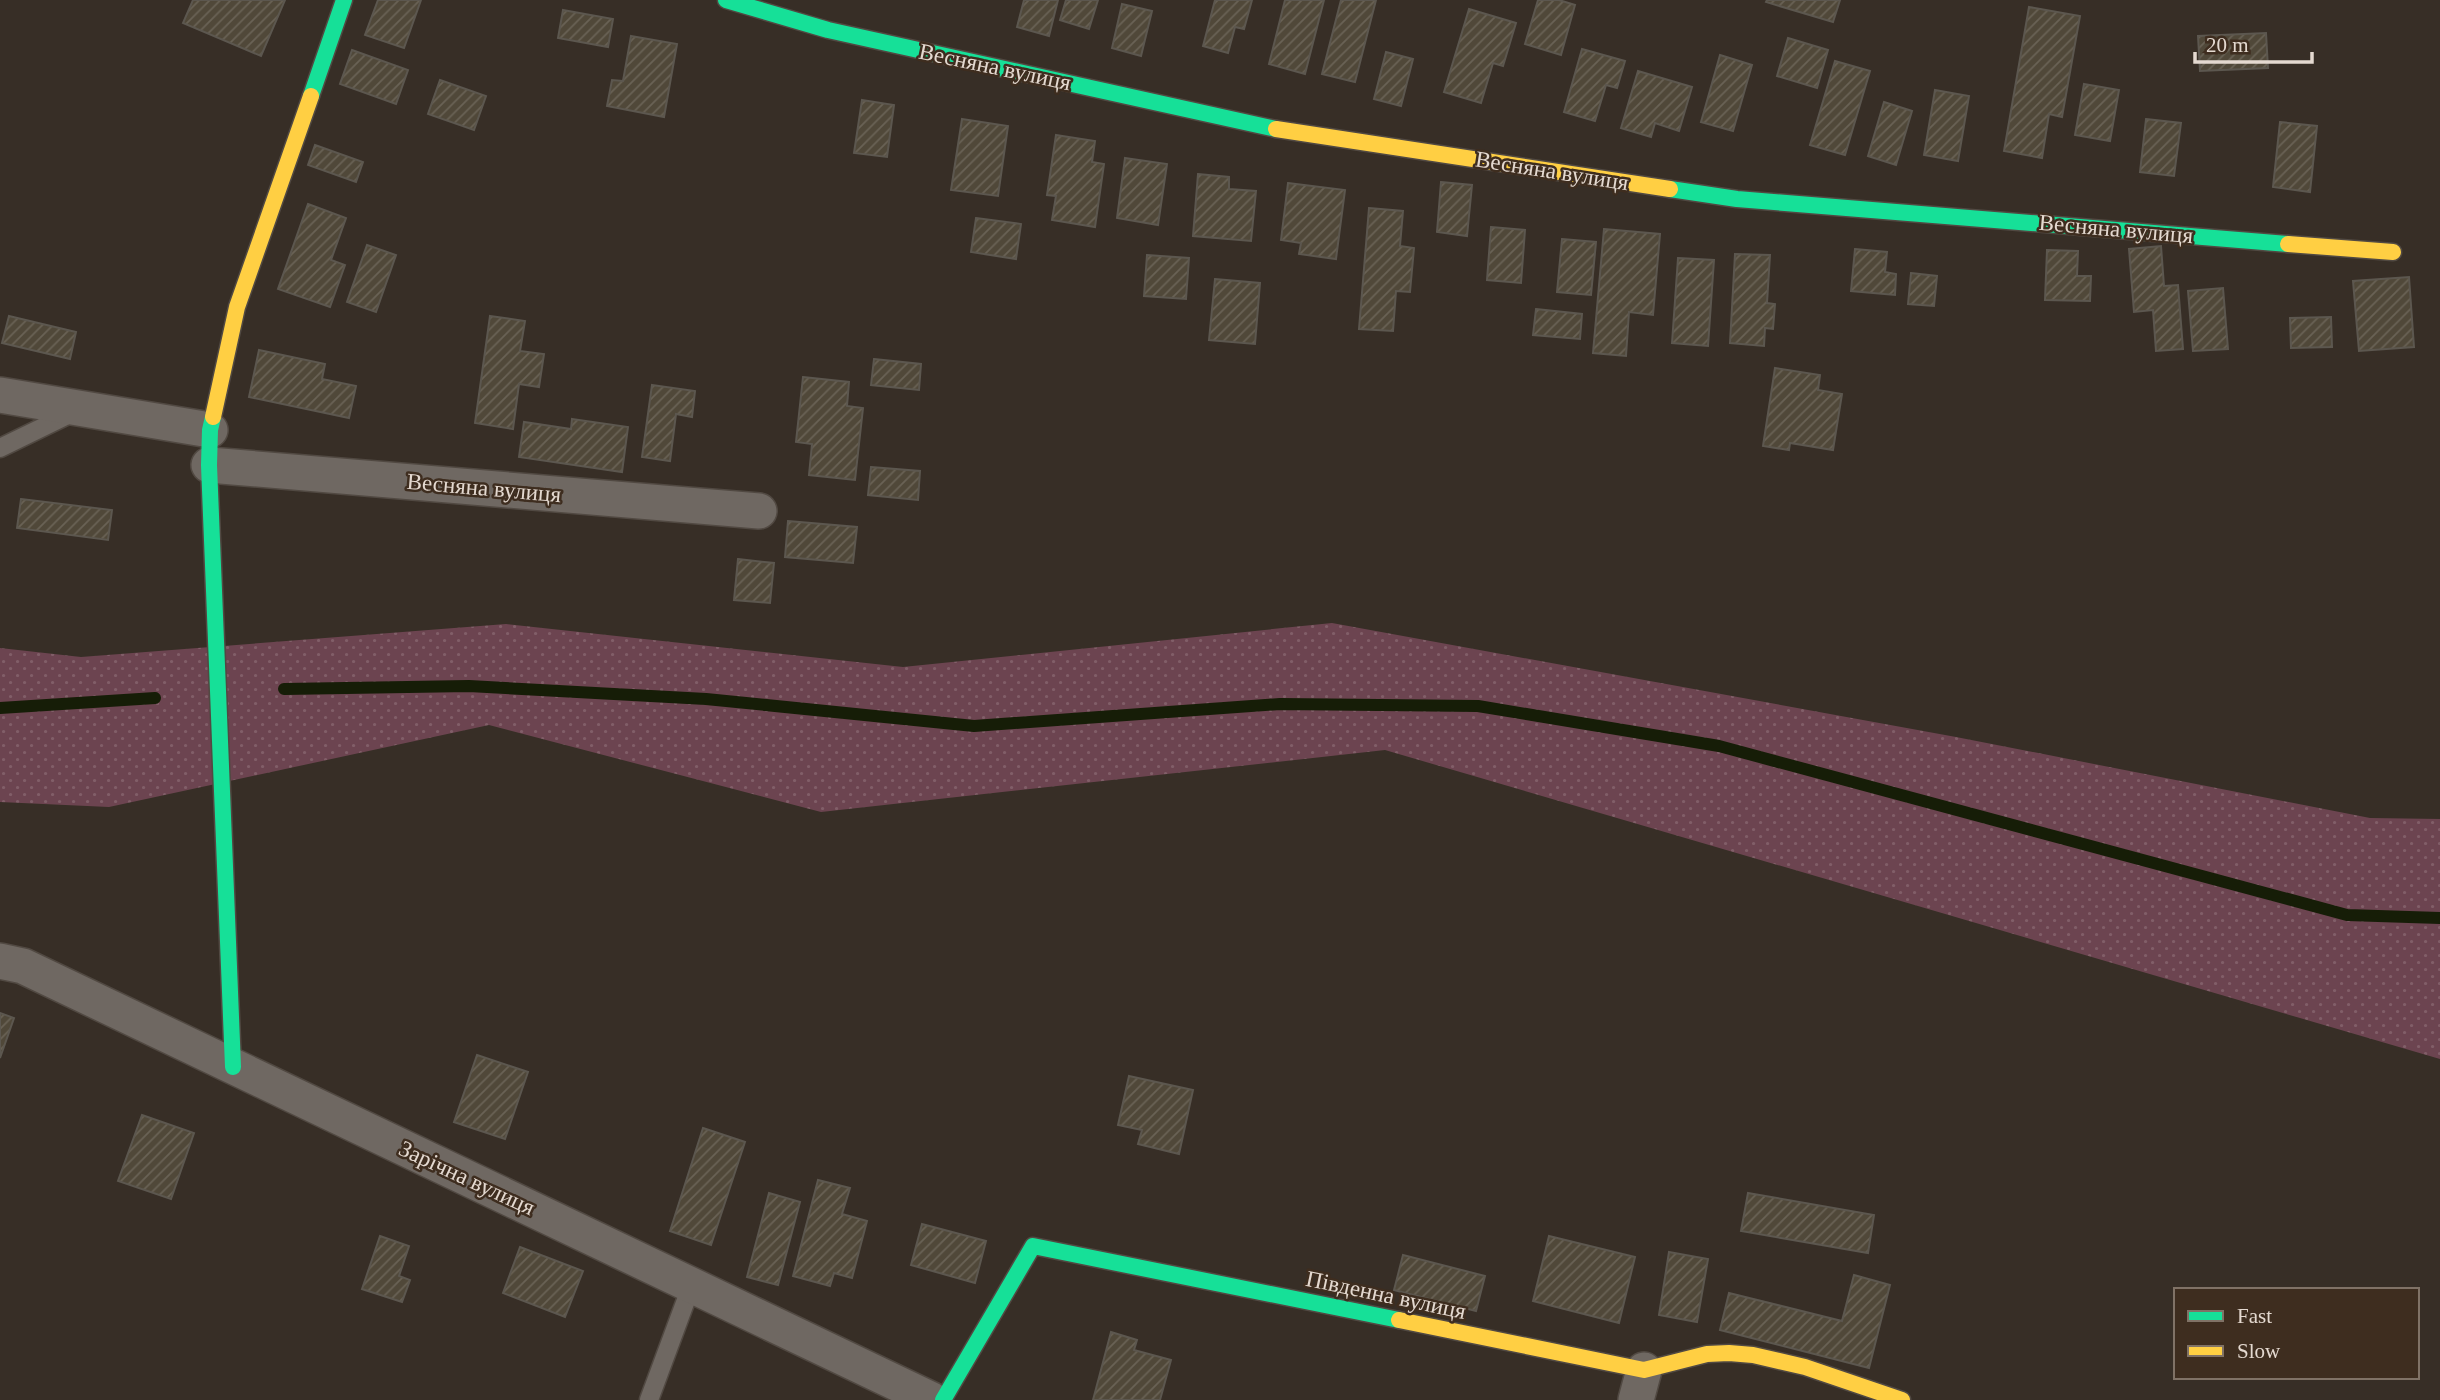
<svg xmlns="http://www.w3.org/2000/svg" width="2440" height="1400" font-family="Georgia,serif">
<defs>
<pattern id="grass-dots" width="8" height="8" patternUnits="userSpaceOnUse" patternTransform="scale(1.75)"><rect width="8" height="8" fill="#6c4450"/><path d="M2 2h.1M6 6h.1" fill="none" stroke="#815e68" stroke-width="1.8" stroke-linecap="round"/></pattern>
<pattern id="building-hatch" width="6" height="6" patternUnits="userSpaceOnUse" patternTransform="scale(1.75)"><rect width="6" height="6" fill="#504839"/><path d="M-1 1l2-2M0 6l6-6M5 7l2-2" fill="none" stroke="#696255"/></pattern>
</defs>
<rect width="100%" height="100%" fill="#372e26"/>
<polygon fill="url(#grass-dots)" points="1332,623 1956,737 2370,818 2440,819 2440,1059 1385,750 821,812 489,725 109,807 0,802 0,648 81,657 506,624 903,667"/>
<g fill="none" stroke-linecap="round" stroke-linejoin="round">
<g stroke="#161d07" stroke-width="12">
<polyline points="284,689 469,686 706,699 974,726 1280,704 1478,706 1719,746 2347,915 2440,918"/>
<polyline points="0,708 155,698"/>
</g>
</g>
<g fill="url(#building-hatch)" stroke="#5c574f" stroke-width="2">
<polygon points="193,0 285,0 261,56 183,23"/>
<polygon points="378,0 421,0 404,48 365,35"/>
<polygon points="1024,0 1058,0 1049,36 1017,27"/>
<polygon points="1066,0 1098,0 1089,29 1060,20"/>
<polygon points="1215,0 1252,0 1244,29 1235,27 1228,53 1203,46"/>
<polygon points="1285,0 1324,0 1305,74 1269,64"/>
<polygon points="1341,0 1376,0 1355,82 1322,74"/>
<polygon points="1538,0 1559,0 1575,5 1561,55 1525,44"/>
<polygon points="1767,0 1840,0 1833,22 1766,2"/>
<polygon points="1122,4 1152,11 1141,56 1112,48"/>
<polygon points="2029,7 2080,16 2062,117 2049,114 2042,158 2004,151"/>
<polygon points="1469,9 1516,23 1503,66 1493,63 1481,103 1444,92"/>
<polygon points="563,10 613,19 608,47 558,38"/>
<polygon points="2266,33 2268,68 2200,71 2198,36"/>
<polygon points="631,36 677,44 664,117 607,106 612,80 623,81"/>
<polygon points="1788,38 1828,50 1817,88 1777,76"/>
<polygon points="1582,49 1625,61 1617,88 1606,85 1595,121 1564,112"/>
<polygon points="352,50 408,70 396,104 340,84"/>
<polygon points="1386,52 1413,59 1401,106 1374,99"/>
<polygon points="1720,55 1752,65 1733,131 1701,122"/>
<polygon points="1835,61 1870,71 1845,155 1810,145"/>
<polygon points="1638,71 1692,87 1679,131 1655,123 1651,137 1621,128"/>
<polygon points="440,80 486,96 474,130 428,114"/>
<polygon points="2084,84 2119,90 2110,141 2075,135"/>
<polygon points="1935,90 1969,96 1958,161 1924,155"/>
<polygon points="862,100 894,105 887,157 854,153"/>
<polygon points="1884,102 1912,111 1896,165 1868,156"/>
<polygon points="962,119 1008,126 998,196 951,190"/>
<polygon points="2146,119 2181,123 2174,176 2140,172"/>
<polygon points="2280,122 2317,126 2310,192 2273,187"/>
<polygon points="1056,135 1095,141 1092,162 1104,164 1095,227 1052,220 1056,196 1047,195"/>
<polygon points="315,145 363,162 356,182 308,165"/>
<polygon points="1125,158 1167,164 1158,225 1117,218"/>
<polygon points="1198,174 1229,177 1229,189 1256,191 1251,241 1193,236"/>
<polygon points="1441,182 1472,185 1467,236 1437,232"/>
<polygon points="1288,183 1345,190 1336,259 1299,254 1301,243 1281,240"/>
<polygon points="308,204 346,218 331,260 345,265 330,307 278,289"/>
<polygon points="1369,208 1403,211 1400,246 1414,248 1410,292 1396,291 1393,331 1359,329"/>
<polygon points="976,218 1021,224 1016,259 971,252"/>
<polygon points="1491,227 1525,230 1521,283 1487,280"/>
<polygon points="1604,229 1660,234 1653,315 1629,312 1626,356 1593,353"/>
<polygon points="1562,239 1596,242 1591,295 1557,292"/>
<polygon points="367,245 396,255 376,312 347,302"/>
<polygon points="2161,246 2164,286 2178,285 2183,349 2156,351 2153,310 2134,312 2129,249"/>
<polygon points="1855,249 1887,252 1885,272 1896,274 1895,295 1851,291"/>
<polygon points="2047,250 2078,251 2077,276 2091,276 2090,301 2045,300"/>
<polygon points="1735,254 1770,255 1767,303 1775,304 1773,329 1765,328 1764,346 1730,343"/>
<polygon points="1147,255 1189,258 1186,299 1144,296"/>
<polygon points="1678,258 1714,260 1708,346 1672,343"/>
<polygon points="1911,273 1937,276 1934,306 1908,304"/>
<polygon points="2409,277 2414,347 2359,351 2353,281"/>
<polygon points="1215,279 1260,283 1255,344 1209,340"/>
<polygon points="2223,288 2228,349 2193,351 2188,291"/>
<polygon points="1536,309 1582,314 1580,339 1533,335"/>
<polygon points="9,316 76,332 70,359 2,343"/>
<polygon points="490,316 525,321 520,351 544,354 539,387 519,384 513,429 475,423"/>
<polygon points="2331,317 2332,347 2291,348 2290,318"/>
<polygon points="259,350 325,364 322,379 356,386 349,418 249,397"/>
<polygon points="874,359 921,364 919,390 871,385"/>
<polygon points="1775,368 1820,375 1818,390 1842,394 1833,450 1790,443 1789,450 1763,446"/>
<polygon points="803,377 849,382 847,406 863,408 855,480 809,475 812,444 796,442"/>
<polygon points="652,385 695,391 692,417 676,414 670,461 642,457"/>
<polygon points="572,419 628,427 622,472 519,457 524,422 571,429"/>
<polygon points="871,467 920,471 918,500 868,495"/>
<polygon points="21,499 112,510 108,540 17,528"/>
<polygon points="788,521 857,527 853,563 785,557"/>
<polygon points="738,559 774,563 770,603 734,600"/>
<polygon points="0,1013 14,1018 0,1058"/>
<polygon points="477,1055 528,1072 505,1139 454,1122"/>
<polygon points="1129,1076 1193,1090 1179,1154 1138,1144 1142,1130 1118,1125"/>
<polygon points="142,1115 194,1133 171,1199 118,1181"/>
<polygon points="703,1128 745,1142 711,1245 670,1231"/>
<polygon points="818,1180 850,1188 842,1214 867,1221 852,1278 834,1273 830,1286 793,1276"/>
<polygon points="769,1193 800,1202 778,1285 747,1277"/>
<polygon points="1748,1193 1874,1215 1868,1253 1741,1231"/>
<polygon points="922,1224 986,1241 975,1283 911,1265"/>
<polygon points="380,1236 409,1246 399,1276 410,1280 402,1302 362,1289"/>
<polygon points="1549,1236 1635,1257 1619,1323 1533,1301"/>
<polygon points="520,1247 583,1271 565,1317 503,1293"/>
<polygon points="1669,1252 1708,1259 1697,1322 1659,1315"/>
<polygon points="1403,1255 1485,1276 1476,1311 1394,1290"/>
<polygon points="1854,1275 1890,1285 1869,1368 1720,1330 1729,1293 1842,1321"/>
<polygon points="1111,1332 1137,1340 1134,1350 1171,1360 1160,1400 1093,1400"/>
</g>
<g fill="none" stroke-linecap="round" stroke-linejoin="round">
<g stroke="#514942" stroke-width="21">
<g id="lane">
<polyline points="0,448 76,411"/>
<polyline points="649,1400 692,1284"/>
</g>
</g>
<g stroke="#514942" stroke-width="38">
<g id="street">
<polyline points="0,395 210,430"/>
<polyline points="209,465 759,511"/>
<polyline points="0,961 23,966 932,1400"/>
<polyline points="1636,1400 1644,1370"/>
</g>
</g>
<g stroke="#514942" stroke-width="19">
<g id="fast">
<polyline points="726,0 828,30 1276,129"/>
<polyline points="311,96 344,0"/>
<polyline points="1670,189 1737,199 2288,244"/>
<polyline points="213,417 210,430 209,465 233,1067"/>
<polyline points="943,1400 1033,1246 1399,1320"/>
</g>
</g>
<g stroke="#514942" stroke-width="19">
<g id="slow">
<polyline points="1276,129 1670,189"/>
<polyline points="2288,244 2393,252"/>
<polyline points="213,417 237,307 311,96"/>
<polyline points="1399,1320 1644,1370 1707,1354 1729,1353 1753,1355 1805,1367 1902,1400"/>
</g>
</g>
<use href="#lane" stroke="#6f6862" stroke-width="18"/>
<use href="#street" stroke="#6f6862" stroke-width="35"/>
<use href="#fast" stroke="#16e098" stroke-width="16"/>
<use href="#slow" stroke="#ffcf43" stroke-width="16"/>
</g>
<g text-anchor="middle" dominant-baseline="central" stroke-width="5" stroke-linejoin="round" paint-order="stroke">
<g font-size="23" fill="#e4d9d0" stroke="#3e2d1f">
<text transform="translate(995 67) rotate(12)">Весняна вулиця</text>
<text transform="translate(1552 171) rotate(9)">Весняна вулиця</text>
<text transform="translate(2116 229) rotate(5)">Весняна вулиця</text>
<text transform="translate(484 488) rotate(5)">Весняна вулиця</text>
<text transform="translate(467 1178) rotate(25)">Зарічна вулиця</text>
<text transform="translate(1386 1295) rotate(12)">Південна вулиця</text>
</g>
</g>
<rect x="2174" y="1288" width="245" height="91" fill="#3e2d1f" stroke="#807266" stroke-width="2"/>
<rect x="2188" y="1311" width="35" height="10" fill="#16e098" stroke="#807266" stroke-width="2"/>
<text x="2237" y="1323" font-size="21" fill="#e4d9d0">Fast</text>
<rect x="2188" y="1346" width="35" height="10" fill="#ffcf43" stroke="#807266" stroke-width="2"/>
<text x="2237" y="1358" font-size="21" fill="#e4d9d0">Slow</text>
<path d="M2195 52v10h117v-10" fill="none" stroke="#e4d9d0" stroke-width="3.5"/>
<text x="2206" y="52" font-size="21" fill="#e4d9d0" stroke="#3e2d1f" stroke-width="5" paint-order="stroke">20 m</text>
</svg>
